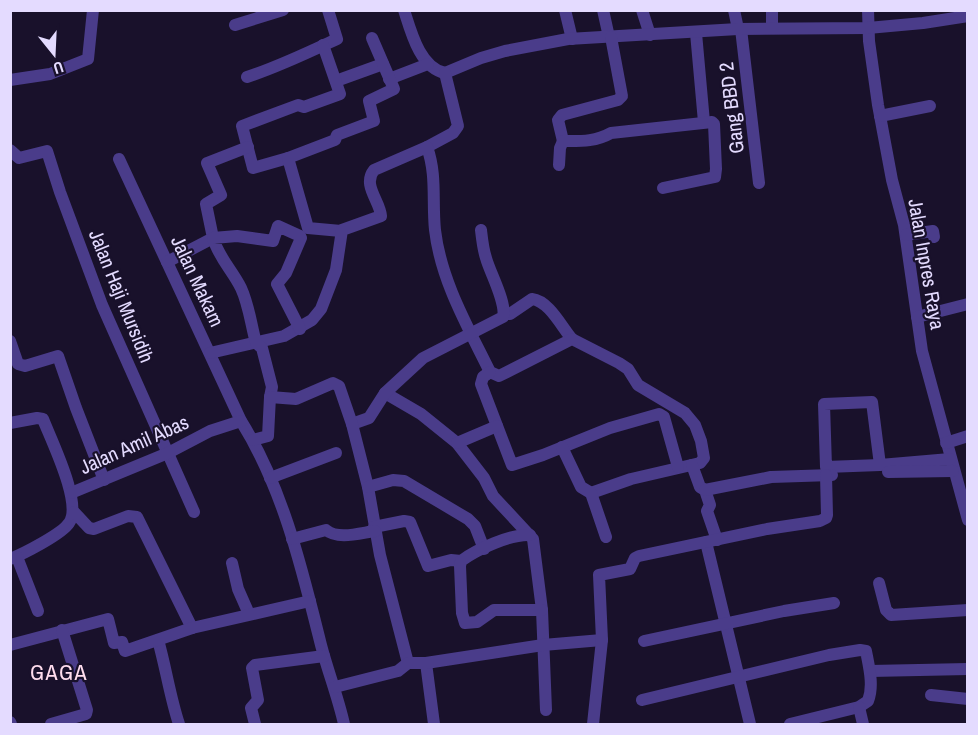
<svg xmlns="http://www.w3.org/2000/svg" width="978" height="735" font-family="'Archivo Narrow',sans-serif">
<rect width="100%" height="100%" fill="#19112b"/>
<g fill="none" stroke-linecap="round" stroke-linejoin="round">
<g stroke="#4a3c8a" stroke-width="12">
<path d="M 404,10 C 411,32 420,68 445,73"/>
<polyline points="565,10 572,39"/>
<polyline points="603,10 609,37"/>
<polyline points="642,10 650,35"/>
<polyline points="734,10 738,29"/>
<polyline points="772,10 772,28"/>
<polyline points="868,10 869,41 878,105 892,180 904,225 922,351 968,520"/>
<polyline points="235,25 283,10"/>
<polyline points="741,29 759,183"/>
<polyline points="696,33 704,122"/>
<polyline points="445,73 481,58 505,51 568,39 738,29 868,28 923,23 968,16"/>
<path d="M 247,77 C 278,67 307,53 337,39 L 328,10"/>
<polyline points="389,79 428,64"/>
<polyline points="10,80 50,74 88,59 93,10"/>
<polyline points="336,81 383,64"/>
<polyline points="880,116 930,106"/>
<polyline points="563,141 558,120 562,115 618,100 622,96 611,37"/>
<polyline points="427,147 453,133 458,126 445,73"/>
<polyline points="10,150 19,158 47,151 60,192 102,305 194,512"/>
<polyline points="288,158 253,168 242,126 298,105 304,107 340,94 323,45"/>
<path d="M 119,159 L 241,421 C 283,488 302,569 321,645 C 328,672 338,697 344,724"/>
<path d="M 559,165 L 560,148 L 563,141 C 580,141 595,142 611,133 L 712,122 L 714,124 L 716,169 L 715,177 L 663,188"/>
<polyline points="341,231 308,228 288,158 335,140 337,135 374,121 369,101 394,89 372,38"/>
<polyline points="906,235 933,231 934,237"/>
<polyline points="167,262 213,238 206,204 221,195 207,163 248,147"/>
<path d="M 505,314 L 510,314 L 532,299 C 549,301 561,326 572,339"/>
<polyline points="917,317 968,304"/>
<polyline points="10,341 18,364 25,366 58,356 76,408 104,480"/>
<path d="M 210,353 L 284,336 L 312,320 L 321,309 L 336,270 L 342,230 L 381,216 C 380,201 362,185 374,170 L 427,147 C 437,175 432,201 435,230 C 441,281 468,327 490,372 L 499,376 L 572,339 L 619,363 L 628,369 L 638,385 L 685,413 L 695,425 L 701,441 L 704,458 L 700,463 L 631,479 L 591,493"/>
<polyline points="490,372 483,377 481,384 512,465 543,455 610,428 659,414 664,417 678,467"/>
<polyline points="385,393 421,414 457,443 484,478 493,496 533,539 542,610 546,710"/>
<path d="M 270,397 L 272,387 L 262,348 L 256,343 C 251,325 249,305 241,288 C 232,270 219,258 213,238 L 237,236 L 273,241 L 278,226 L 300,236 L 301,238 L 286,273 L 277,284 L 300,329"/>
<path d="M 10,423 L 37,418 L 43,419 C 51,440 83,504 69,523 C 62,534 23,554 10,559"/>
<path d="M 352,424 L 369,418 L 385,393 L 423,358 L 503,317 C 507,303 490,273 486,258 C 483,249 482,239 481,230"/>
<polyline points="253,440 268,436 270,397 296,399 333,383 339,386 352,424 368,487 380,555 408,663"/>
<polyline points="457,443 497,426"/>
<polyline points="946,443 968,436"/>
<polyline points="562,447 581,487 591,493 606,537"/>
<polyline points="692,465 700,487 705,490 710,505 707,511 717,540"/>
<polyline points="880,465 872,402 824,404 826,467 880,465 950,459"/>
<polyline points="888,472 953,471"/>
<polyline points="270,478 336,453"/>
<polyline points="368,487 393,480 404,481 468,519 475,526 484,549"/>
<polyline points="705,490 771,477 832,475"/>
<polyline points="71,493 168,453 210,431 241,421"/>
<polyline points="74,512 89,528 94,529 128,516 137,517 192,628"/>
<polyline points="374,527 404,521 410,522 428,566 451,560 461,561"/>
<path d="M 530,535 C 511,534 477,549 461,561 L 460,566 L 462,613 L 465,623 L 477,622 L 494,610 L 542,610"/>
<path d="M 292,539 L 326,530 C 338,540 360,533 375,531"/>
<polyline points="706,542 750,724"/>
<polyline points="17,557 38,611"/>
<polyline points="232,563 238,589 249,614"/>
<polyline points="879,583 886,610 891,615 968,610"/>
<path d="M 158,640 C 166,668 170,697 179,724"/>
<polyline points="644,641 784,611 834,603"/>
<polyline points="10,645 108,619 114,643 122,642 125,651 192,628 310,601"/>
<polyline points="426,663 434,724"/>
<polyline points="870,671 968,669"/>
<polyline points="335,687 398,671 408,663 426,663 543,645 602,640"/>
<polyline points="931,695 968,699"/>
<path d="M 642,700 L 829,655 L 860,650 L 866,651 C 869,667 874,686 868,701 L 859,707 L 790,724"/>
<polyline points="859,707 863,724"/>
<polyline points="10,722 11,724"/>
<polyline points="51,724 86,714 87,710 62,630"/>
<polyline points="255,724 251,708 258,700 252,668 255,665 324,656"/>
<polyline points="593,724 602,640 599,575 630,569 635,558 639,556 767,529 820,521 826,518 827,515 826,475"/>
</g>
</g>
<g text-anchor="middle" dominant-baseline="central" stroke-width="4.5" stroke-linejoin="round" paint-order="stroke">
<g font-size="20" fill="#e4dbff" stroke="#19112b">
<text transform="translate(731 108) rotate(-97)">Gang BBD 2</text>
<text transform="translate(927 264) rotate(80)">Jalan Inpres Raya</text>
<text transform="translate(198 281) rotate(65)">Jalan Makam</text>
<text transform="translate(122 296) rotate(68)">Jalan Haji Mursidih</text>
<text transform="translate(134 444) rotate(-24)">Jalan Amil Abas</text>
</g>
<g font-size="22" letter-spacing="1.5" fill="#fde" stroke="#19112b">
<text x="59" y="672">GAGA</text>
</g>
</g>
<rect width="978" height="735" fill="none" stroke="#e4dbff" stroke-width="24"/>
<g transform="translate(54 54) rotate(162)" stroke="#19112b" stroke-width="4.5" paint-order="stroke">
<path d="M0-4.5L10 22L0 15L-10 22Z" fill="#e4dbff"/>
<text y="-9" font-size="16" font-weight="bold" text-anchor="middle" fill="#e4dbff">U</text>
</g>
</svg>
